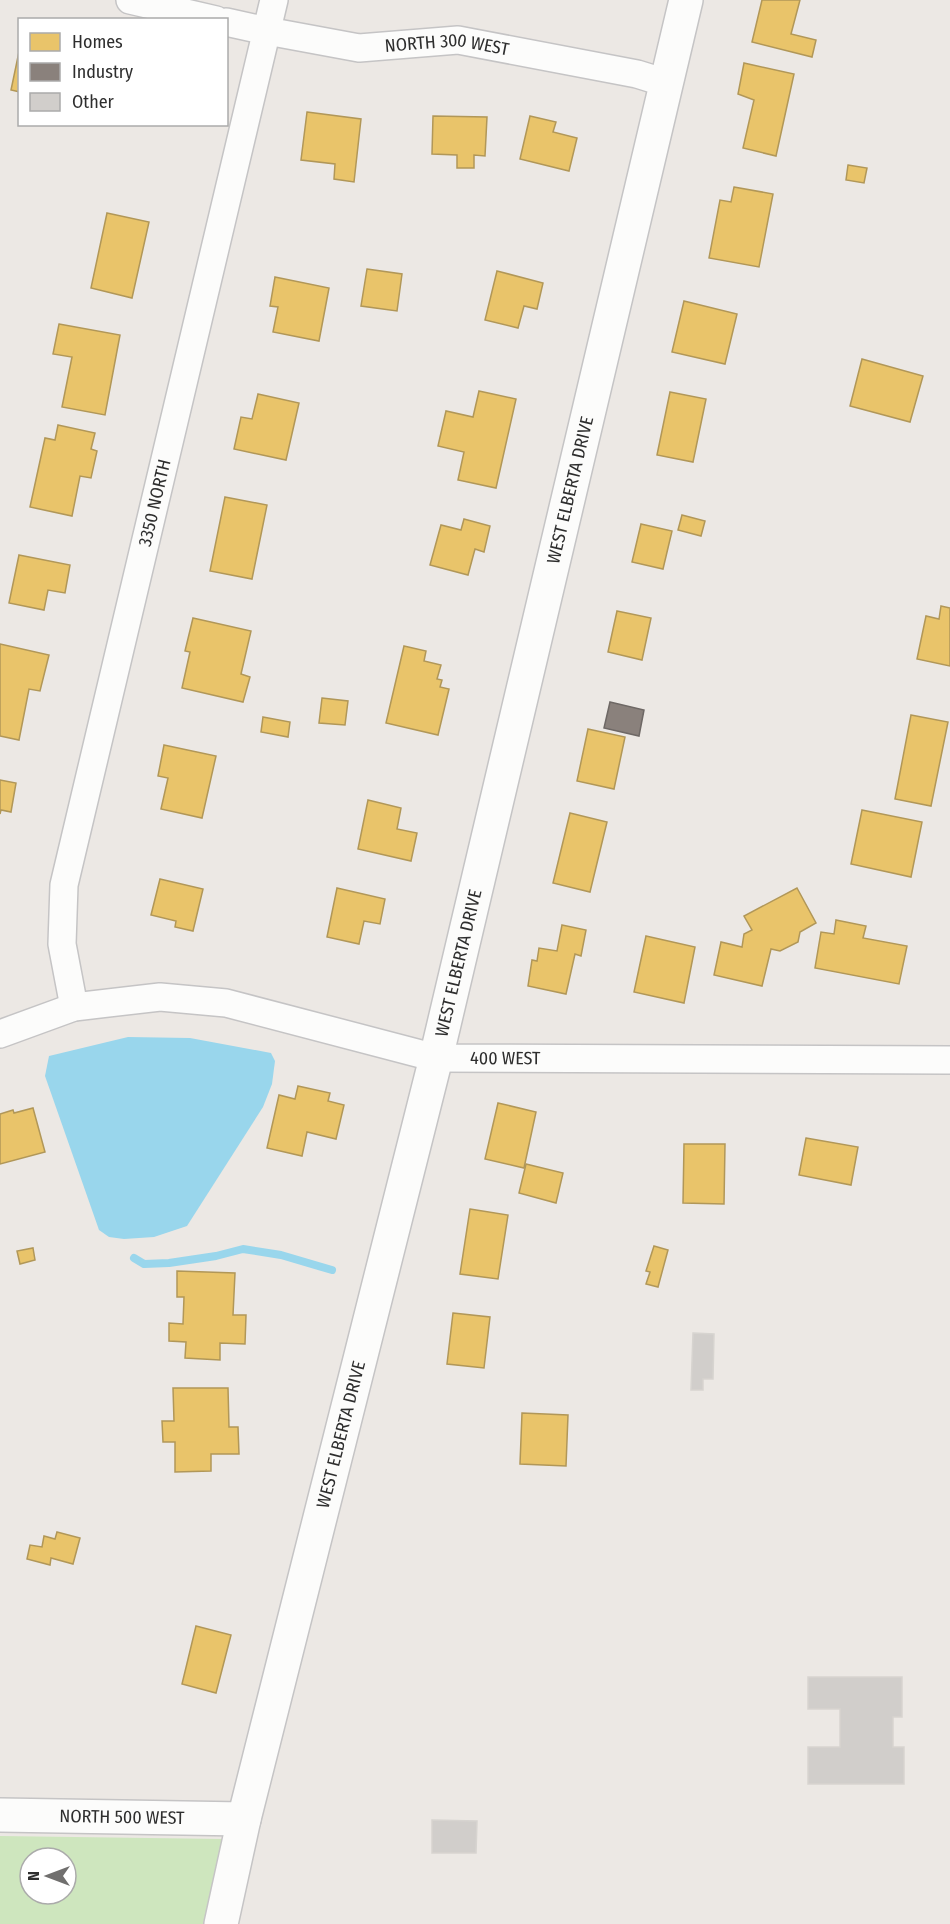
<svg xmlns="http://www.w3.org/2000/svg" width="950" height="1924" font-family="'Fira Sans Condensed',sans-serif">
<rect width="100%" height="100%" fill="#ece8e4"/>
<path fill="#cee6be" fill-rule="evenodd" d="M 0,1836 L 223,1839 L 203,1924 L 0,1924 ZM 30,1858 L 66,1858 L 66,1894 L 30,1894 Z"/>
<polygon fill="#99d6ec" points="128,1037 190,1038 271,1053 275,1061 272,1084 263,1107 187,1226 154,1237 124,1239 109,1237 99,1230 45,1076 49,1056"/>
<g fill="#e9c46a" stroke="#b19758" stroke-width="1.5">
<polygon points="762,0 800,0 791,34 816,40 812,57 752,42"/>
<polygon points="20,47 20,92 11,90"/>
<polygon points="744,63 794,74 776,156 743,148 754,100 738,94"/>
<polygon points="307,112 361,119 354,182 334,179 335,164 301,160"/>
<polygon points="433,116 487,117 485,156 474,155 474,168 457,168 457,155 432,154"/>
<polygon points="530,116 556,122 553,132 577,138 569,171 520,159"/>
<polygon points="848,165 867,168 864,183 846,180"/>
<polygon points="734,187 773,194 759,267 709,258 720,200 731,202"/>
<polygon points="107,213 149,222 132,298 91,288"/>
<polygon points="367,269 402,274 397,311 361,306"/>
<polygon points="497,271 543,283 537,309 524,306 518,328 485,320"/>
<polygon points="275,277 329,288 319,341 273,332 278,307 270,306"/>
<polygon points="684,301 737,314 725,364 672,352"/>
<polygon points="59,324 120,335 105,415 62,407 72,357 53,354"/>
<polygon points="862,359 923,376 910,422 850,406"/>
<polygon points="479,391 516,399 496,488 458,480 464,452 438,446 446,411 473,417"/>
<polygon points="670,392 706,399 693,462 657,455"/>
<polygon points="258,394 299,403 286,460 234,449 241,417 252,419"/>
<polygon points="58,425 95,433 91,449 97,451 91,478 80,476 72,516 30,507 45,438 55,440"/>
<polygon points="225,497 267,505 252,579 210,571"/>
<polygon points="682,515 705,521 701,536 678,530"/>
<polygon points="464,519 490,526 484,552 475,549 468,575 430,565 441,525 461,530"/>
<polygon points="641,524 672,531 663,569 632,562"/>
<polygon points="19,555 70,565 65,593 48,590 44,610 9,603"/>
<polygon points="941,606 950,608 950,666 917,659 926,616 939,619"/>
<polygon points="617,611 651,618 642,660 608,652"/>
<polygon points="193,618 251,631 241,674 250,677 243,702 182,688 190,652 185,651"/>
<polygon points="0,644 49,655 40,691 29,689 19,740 0,736"/>
<polygon points="404,646 426,651 424,661 441,665 437,679 442,680 440,687 449,689 438,735 386,723"/>
<polygon points="322,698 348,701 345,725 319,723"/>
<polygon points="911,715 948,722 931,806 895,799"/>
<polygon points="263,717 290,722 288,737 261,732"/>
<polygon points="588,729 625,737 614,789 577,781"/>
<polygon points="164,745 216,756 202,818 161,809 168,778 158,776"/>
<polygon points="0,780 16,783 11,812 1,810 0,814"/>
<polygon points="368,800 401,808 397,829 417,833 411,861 358,849"/>
<polygon points="862,810 922,822 911,877 851,864"/>
<polygon points="570,813 607,822 590,892 553,883"/>
<polygon points="160,879 203,889 193,931 175,927 176,921 151,915"/>
<polygon points="337,888 385,899 380,924 364,921 359,944 327,937"/>
<polygon points="797,888 816,923 800,932 798,942 780,951 771,949 762,986 714,975 721,942 742,947 744,934 752,930 744,916"/>
<polygon points="836,920 866,926 863,938 907,946 899,984 815,968 821,932 834,934"/>
<polygon points="562,925 586,930 581,956 575,954 566,994 528,986 532,960 537,961 539,948 557,951"/>
<polygon points="646,936 695,947 684,1003 634,992"/>
<polygon points="298,1086 330,1093 328,1101 344,1105 336,1139 307,1132 302,1156 267,1148 279,1095 295,1099"/>
<polygon points="498,1103 536,1112 524,1168 485,1159"/>
<polygon points="33,1108 45,1152 0,1164 0,1114 13,1110 14,1113"/>
<polygon points="806,1138 858,1147 851,1185 799,1175"/>
<polygon points="684,1144 725,1144 724,1204 683,1203"/>
<polygon points="526,1164 563,1173 556,1203 519,1193"/>
<polygon points="470,1209 508,1215 498,1279 460,1274"/>
<polygon points="654,1246 668,1250 658,1287 646,1284 650,1272 646,1271"/>
<polygon points="33,1248 35,1260 20,1264 17,1251"/>
<polygon points="177,1271 235,1273 233,1315 246,1315 245,1344 220,1343 220,1360 185,1358 186,1342 169,1341 169,1323 183,1324 184,1297 177,1297"/>
<polygon points="453,1313 490,1317 484,1368 447,1364"/>
<polygon points="173,1388 228,1388 229,1427 238,1427 239,1454 211,1454 211,1471 175,1472 175,1442 163,1442 162,1421 174,1421"/>
<polygon points="522,1413 568,1415 566,1466 520,1464"/>
<polygon points="57,1532 80,1538 73,1564 51,1558 50,1565 27,1559 30,1545 42,1547 44,1536 55,1539"/>
<polygon points="196,1626 231,1635 216,1693 182,1684"/>
</g>
<polygon fill="#8a817c" stroke="#6e6865" stroke-width="1.5" points="610,702 644,710 639,736 604,728"/>
<g fill="none" stroke-linecap="round" stroke-linejoin="round">
<polyline stroke="#99d6ec" stroke-width="8" points="134,1258 144,1264 169,1263 216,1256 243,1249 281,1255 332,1270"/>
</g>
<g fill="#d1cecb" stroke="#d7d4d0" stroke-width="1.5">
<polygon points="693,1333 714,1334 713,1379 703,1379 703,1390 691,1390"/>
<polygon points="808,1677 902,1677 902,1717 893,1717 893,1747 904,1747 904,1784 808,1784 808,1747 840,1747 840,1709 808,1709"/>
<polygon points="432,1820 477,1821 476,1853 432,1853"/>
</g>
<g fill="none" stroke-linecap="round" stroke-linejoin="round">
<g stroke="#c5c4c5" stroke-width="30">
<g id="minor">
<polyline points="130,0 216,20"/>
<path id="s1" d="M 226,22 L 267,31 L 359,48 L 458,40 L 637,74 L 666,83"/>
<path id="s2" d="M 74,1007 L 62,944 L 64,885 L 274,0"/>
<path id="s3" d="M 0,1034 L 74,1007 L 160,997 L 226,1003 L 436,1058 L 950,1060"/>
</g>
</g>
<g stroke="#c5c4c5" stroke-width="36">
<g id="tertiary">
<path id="s4" d="M 0,1815 L 244,1819"/>
</g>
</g>
<g stroke="#c5c4c5" stroke-width="36">
<g id="secondary">
<path id="s5" d="M 221,1924 L 244,1819 L 436,1058 L 686,0"/>
</g>
</g>
<use href="#minor" stroke="#fcfcfb" stroke-width="27"/>
<use href="#tertiary" stroke="#fcfcfb" stroke-width="33"/>
<use href="#secondary" stroke="#fcfcfb" stroke-width="33"/>
</g>
<g text-anchor="middle" dominant-baseline="central" stroke-width="6" stroke-linejoin="round" paint-order="stroke">
<g font-size="18" fill="#2e2e2e" stroke="#fff">
<text stroke="none"><textPath href="#s1" startOffset="224">NORTH 300 WEST</textPath></text>
<text stroke="none"><textPath href="#s5" startOffset="1476">WEST ELBERTA DRIVE</textPath></text>
<text stroke="none"><textPath href="#s2" startOffset="516">3350 NORTH</textPath></text>
<text stroke="none"><textPath href="#s5" startOffset="990">WEST ELBERTA DRIVE</textPath></text>
<text stroke="none"><textPath href="#s3" startOffset="518">400 WEST</textPath></text>
<text stroke="none"><textPath href="#s5" startOffset="504">WEST ELBERTA DRIVE</textPath></text>
<text stroke="none"><textPath href="#s4" startOffset="122">NORTH 500 WEST</textPath></text>
</g>
</g>
<rect x="18" y="18" width="210" height="108" fill="#ffffff" stroke="#ababab" stroke-width="1.5"/>
<rect x="30" y="33" width="30" height="18" fill="#e9c46a" stroke="#ababab" stroke-width="1.5"/>
<text x="72" y="48" font-size="18" fill="#2e2e2e">Homes</text>
<rect x="30" y="63" width="30" height="18" fill="#8a817c" stroke="#ababab" stroke-width="1.5"/>
<text x="72" y="78" font-size="18" fill="#2e2e2e">Industry</text>
<rect x="30" y="93" width="30" height="18" fill="#d1cecb" stroke="#ababab" stroke-width="1.5"/>
<text x="72" y="108" font-size="18" fill="#2e2e2e">Other</text>
<g transform="translate(48 1876) rotate(270)"><circle r="28" fill="#ffffff" stroke="#ababab" stroke-width="1.5"/>
<path d="M0-4.5L10 22L0 15L-10 22Z" fill="#706f6e"/>
<text y="-9" font-size="16" font-weight="bold" text-anchor="middle" fill="#2e2e2e">N</text>
</g>
</svg>
